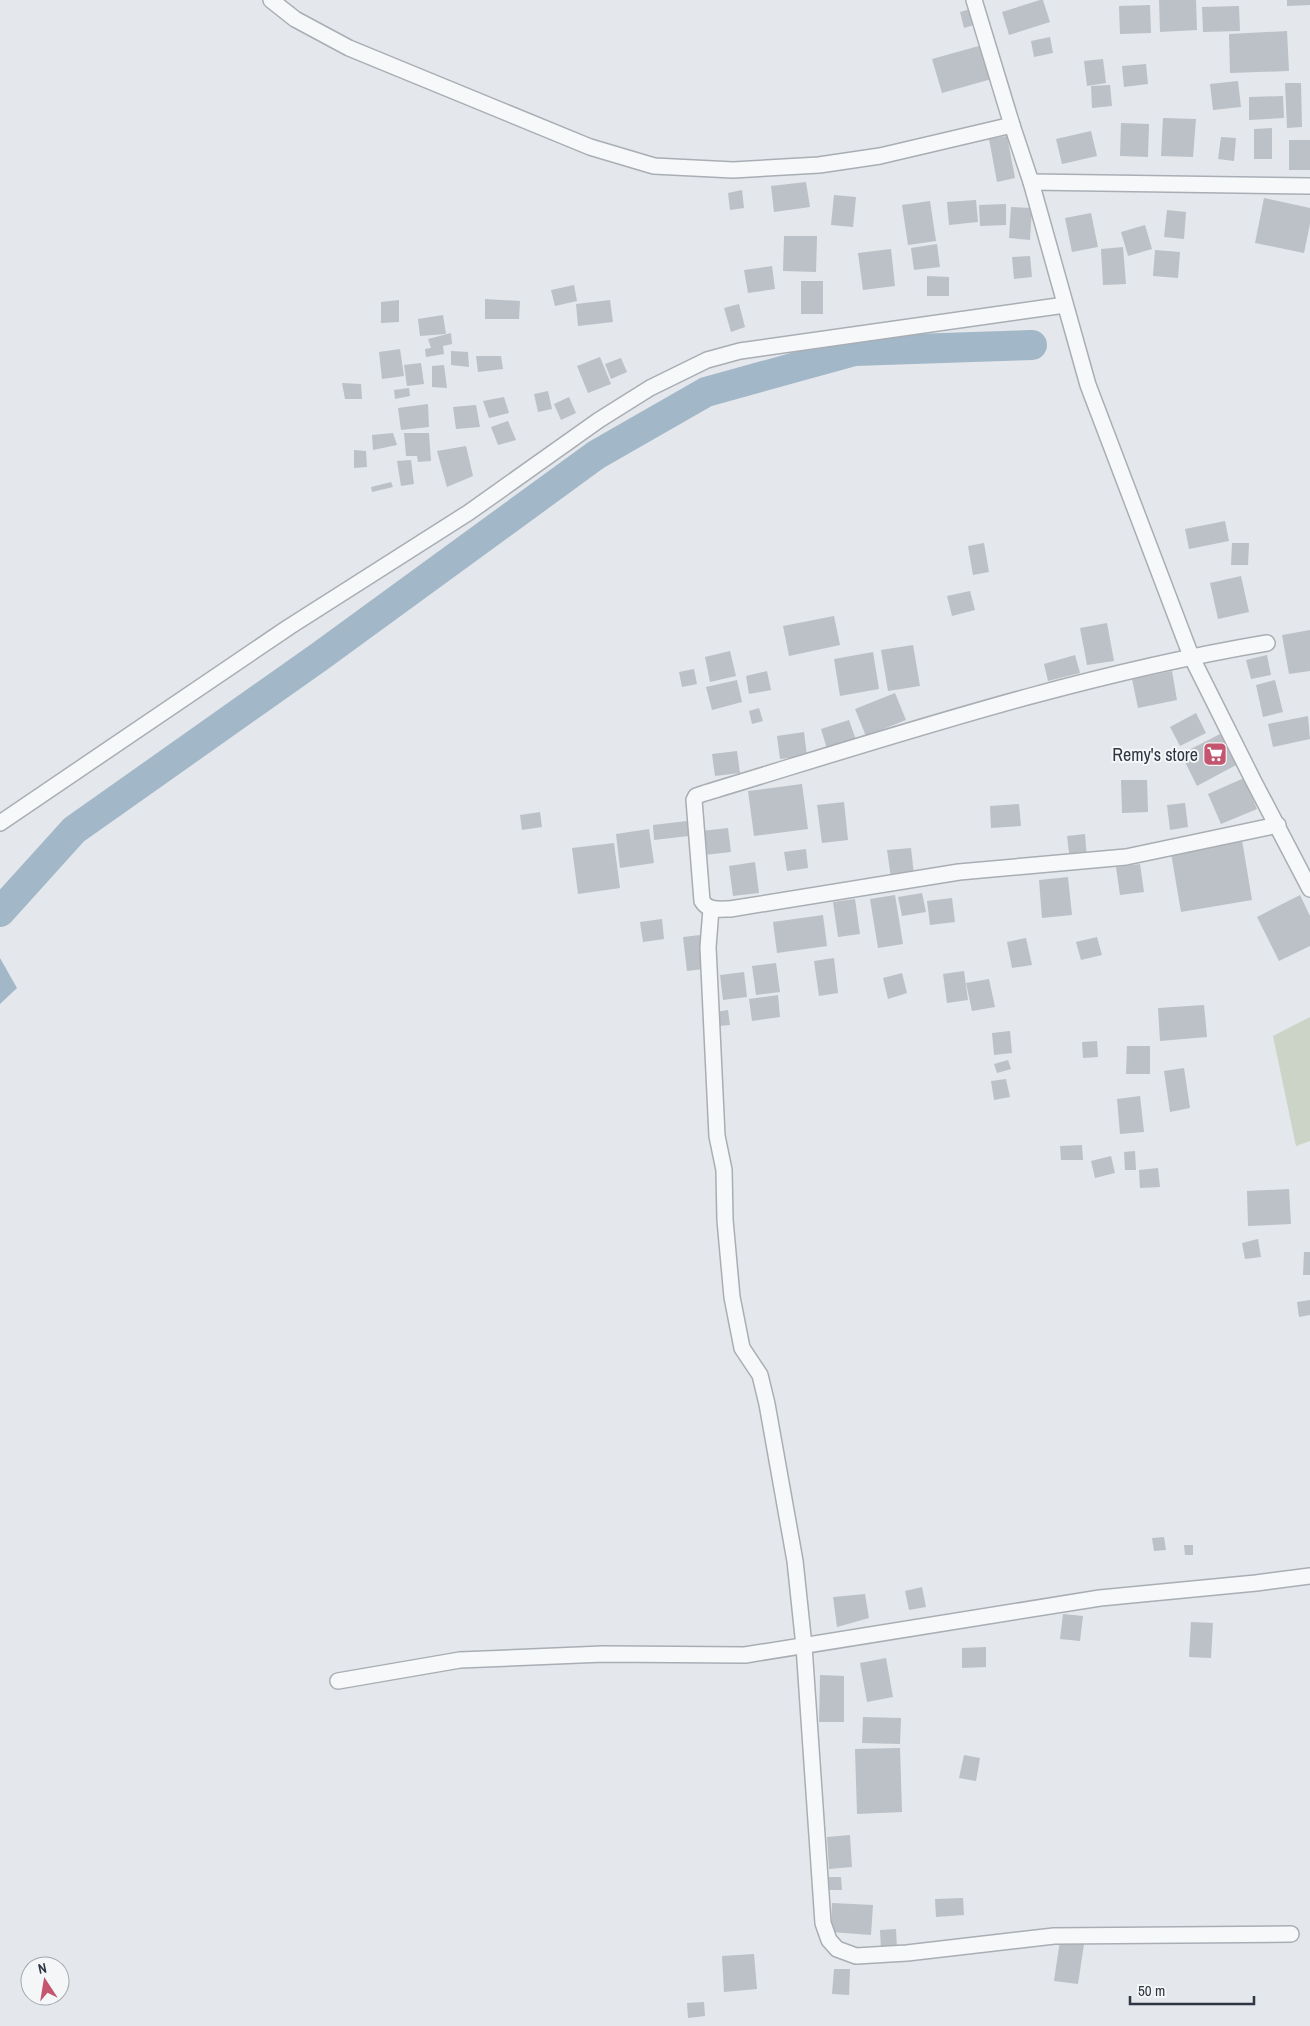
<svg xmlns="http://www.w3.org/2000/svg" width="1310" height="2026" font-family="'Archivo Narrow',sans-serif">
<rect width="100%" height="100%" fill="#e4e7eb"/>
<polygon fill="#cbd4c6" points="1310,1017 1310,1141 1296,1146 1273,1036"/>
<polygon fill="#a2b7c7" points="0,958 17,988 0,1004"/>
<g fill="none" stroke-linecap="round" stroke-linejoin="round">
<polyline stroke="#a2b7c7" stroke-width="30" points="0,912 74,830 319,657 596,455 706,392 854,351 1032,345"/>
</g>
<g fill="#bcc1c7">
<polygon points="1040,0 1043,0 1050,22 1009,35 1002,12"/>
<polygon points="1159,0 1196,0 1197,30 1160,32"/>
<polygon points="1287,0 1310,0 1310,5 1287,6"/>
<polygon points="1150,5 1151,33 1120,34 1119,6"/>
<polygon points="1239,6 1240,31 1203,32 1202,7"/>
<polygon points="970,9 974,25 964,28 960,12"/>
<polygon points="1287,31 1289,71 1230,73 1229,34"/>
<polygon points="1050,37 1053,53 1034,57 1031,41"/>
<polygon points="986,44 995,78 942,93 932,59"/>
<polygon points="1103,59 1106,83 1087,86 1084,61"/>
<polygon points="1146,64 1148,84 1124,87 1122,66"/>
<polygon points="1238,81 1241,107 1213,110 1210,84"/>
<polygon points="1285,83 1301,83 1302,127 1287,128"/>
<polygon points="1110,85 1112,106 1092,108 1091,86"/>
<polygon points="1283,96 1284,118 1249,120 1249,97"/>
<polygon points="1163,118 1196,119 1193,157 1161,156"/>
<polygon points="1121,123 1149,124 1148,157 1120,156"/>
<polygon points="1272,128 1272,159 1254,159 1254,129"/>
<polygon points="1091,131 1097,156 1062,164 1056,139"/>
<polygon points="1007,136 1015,178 997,182 989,139"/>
<polygon points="1221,137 1236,138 1234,161 1218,159"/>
<rect x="1289" y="140" width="21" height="30"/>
<polygon points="806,182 810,207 774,212 771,186"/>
<polygon points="742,190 744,208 730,210 728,193"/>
<polygon points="834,195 856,197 853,227 831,225"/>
<polygon points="1264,198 1310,208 1310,224 1304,253 1255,243"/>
<polygon points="976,200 978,222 949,225 947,202"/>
<polygon points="930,201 936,241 908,245 902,205"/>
<polygon points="1006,204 1006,225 980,226 979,205"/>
<polygon points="1011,207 1032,208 1030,240 1009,238"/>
<polygon points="1167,210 1186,212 1184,239 1164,237"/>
<polygon points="1091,213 1098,247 1072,252 1065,218"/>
<polygon points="1145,225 1152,249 1128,256 1121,232"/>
<polygon points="784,236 817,236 816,272 783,271"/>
<polygon points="937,244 940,267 914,270 911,248"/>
<polygon points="1123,247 1126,284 1103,285 1101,249"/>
<polygon points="891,249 895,286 863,290 858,253"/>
<polygon points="1155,250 1180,252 1178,278 1153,276"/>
<polygon points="1030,256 1032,277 1014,279 1012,257"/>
<polygon points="772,266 775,289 748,293 744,270"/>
<polygon points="927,276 949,277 949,296 927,296"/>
<rect x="801" y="281" width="22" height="33"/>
<polygon points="574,285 577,301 555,306 551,290"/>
<polygon points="485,299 520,301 519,319 485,319"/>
<polygon points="399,300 399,322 381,323 381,302"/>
<polygon points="610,300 613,322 578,326 576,304"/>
<polygon points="739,304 745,327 731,332 724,308"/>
<polygon points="443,315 446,334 420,336 418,319"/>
<polygon points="451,333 452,344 443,346 444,354 426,357 425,349 431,348 428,339"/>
<polygon points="400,349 404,376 382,379 379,352"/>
<polygon points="451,351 468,352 469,367 451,365"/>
<polygon points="476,356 501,356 503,369 478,372"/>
<polygon points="600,357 611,384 588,393 577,366"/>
<polygon points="621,358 627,372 611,379 605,364"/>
<polygon points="421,363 424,384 407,386 404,365"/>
<polygon points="444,365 447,388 432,387 432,366"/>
<polygon points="342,383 361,384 362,399 345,399"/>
<polygon points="409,388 410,396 395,399 394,390"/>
<polygon points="548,391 552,409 538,412 534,394"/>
<polygon points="504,397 509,413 489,418 483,401"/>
<polygon points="569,397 576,413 561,420 554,404"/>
<polygon points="428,404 429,427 401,430 398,408"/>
<polygon points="476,405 480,427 456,429 453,407"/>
<polygon points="508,421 516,440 498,445 491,427"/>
<polygon points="393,433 397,445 373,450 372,435"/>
<polygon points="404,433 429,433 431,461 418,462 417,456 406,456"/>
<polygon points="466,446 473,476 447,487 437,451"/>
<polygon points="354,450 366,451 367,467 354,468"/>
<polygon points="411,460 414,484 401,486 397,461"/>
<polygon points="391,482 393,487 372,492 371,487"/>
<polygon points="1225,521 1229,541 1189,549 1185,529"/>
<polygon points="984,543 989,572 973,575 968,546"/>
<polygon points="1232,543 1249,543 1248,565 1231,565"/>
<polygon points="1241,576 1249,612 1218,619 1210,583"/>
<polygon points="970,591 975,610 952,616 947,596"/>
<polygon points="834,616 840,645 789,656 783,626"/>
<polygon points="1107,623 1114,661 1087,665 1080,628"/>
<polygon points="1310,630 1310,671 1289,674 1282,635"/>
<polygon points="913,645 920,686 888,691 881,650"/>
<polygon points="730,651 736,676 710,682 705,657"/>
<polygon points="873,652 879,689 840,696 834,659"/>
<polygon points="1075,655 1080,673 1048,681 1044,664"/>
<polygon points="1267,655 1271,675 1251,679 1246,660"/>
<polygon points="694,669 697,684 682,687 679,672"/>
<polygon points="767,671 771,690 749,694 746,676"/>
<polygon points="1172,671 1177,700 1138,708 1132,679"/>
<polygon points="737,680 742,702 712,710 706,687"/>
<polygon points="1275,680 1283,712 1263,717 1256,685"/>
<polygon points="895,693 906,720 866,736 855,709"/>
<polygon points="759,708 763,721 752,724 749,711"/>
<polygon points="1196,713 1206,733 1180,746 1170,727"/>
<polygon points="1308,716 1310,739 1273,747 1268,724"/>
<polygon points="849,720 856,740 827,749 821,729"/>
<polygon points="804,732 807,756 780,759 777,736"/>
<polygon points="1222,733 1238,764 1197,786 1181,754"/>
<polygon points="737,751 740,773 715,776 712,754"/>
<polygon points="1244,778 1257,809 1221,824 1208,794"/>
<polygon points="1121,780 1147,780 1148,812 1122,813"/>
<polygon points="802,784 808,829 754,836 748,791"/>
<polygon points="844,802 848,840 822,843 817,805"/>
<polygon points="1185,803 1188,827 1170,830 1167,805"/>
<polygon points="1019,804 1021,826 991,828 990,806"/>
<polygon points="540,812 542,827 522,830 520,815"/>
<polygon points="687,821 689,836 654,840 653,825"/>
<polygon points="728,828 731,852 704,855 701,831"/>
<polygon points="649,829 654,863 620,868 616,834"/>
<polygon points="1085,834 1087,859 1070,861 1067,836"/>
<polygon points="1242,840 1252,900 1181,912 1171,853"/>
<polygon points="614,843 620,888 578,894 572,848"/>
<polygon points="911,848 914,875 891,878 887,850"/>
<polygon points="806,849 808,868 787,871 784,852"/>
<polygon points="755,862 759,893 733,896 729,866"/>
<polygon points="1140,864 1144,892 1120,895 1116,867"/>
<polygon points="1068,877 1072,915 1042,918 1039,880"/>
<polygon points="922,893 926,912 902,916 898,897"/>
<polygon points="895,895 903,944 878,948 870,899"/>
<polygon points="1300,895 1310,916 1310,946 1279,961 1257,917"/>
<polygon points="952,898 955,922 930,925 927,901"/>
<polygon points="855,899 860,934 838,937 833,902"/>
<polygon points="823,915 827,946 777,953 773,922"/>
<polygon points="662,919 664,939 643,942 640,922"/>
<polygon points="700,935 704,969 687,971 683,937"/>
<polygon points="1097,937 1102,955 1081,960 1076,942"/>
<polygon points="1026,938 1032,965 1012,968 1007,942"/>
<polygon points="834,958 838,993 819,996 814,961"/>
<polygon points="776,963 780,992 756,995 752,966"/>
<polygon points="964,971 968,1000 947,1003 943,974"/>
<polygon points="744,972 747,997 723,1000 720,975"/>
<polygon points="902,973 907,993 888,999 883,978"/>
<polygon points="989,979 995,1007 972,1011 966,983"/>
<polygon points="778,995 780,1017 752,1021 749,999"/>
<polygon points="1204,1005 1207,1037 1160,1041 1158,1008"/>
<polygon points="728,1010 730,1025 718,1026 716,1012"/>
<polygon points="1010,1031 1012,1053 994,1055 992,1033"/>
<polygon points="1097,1041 1098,1057 1083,1058 1082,1042"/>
<polygon points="1127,1046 1150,1046 1150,1074 1126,1074"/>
<polygon points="1008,1060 1011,1069 997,1073 994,1064"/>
<polygon points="1184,1068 1190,1108 1170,1112 1164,1071"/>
<polygon points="1006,1079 1010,1097 994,1100 991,1081"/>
<polygon points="1140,1096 1144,1132 1120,1134 1117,1099"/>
<polygon points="1082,1145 1083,1160 1061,1160 1060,1146"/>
<polygon points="1135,1151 1136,1170 1125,1170 1124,1152"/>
<polygon points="1111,1156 1115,1173 1095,1178 1091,1161"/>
<polygon points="1158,1168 1160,1187 1140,1188 1139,1170"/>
<polygon points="1289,1189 1291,1224 1248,1226 1247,1191"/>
<polygon points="1258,1239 1261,1257 1245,1259 1242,1243"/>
<polygon points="1304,1252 1310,1252 1310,1275 1303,1275"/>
<polygon points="1310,1300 1310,1315 1299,1317 1297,1302"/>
<polygon points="1164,1537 1166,1550 1154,1551 1152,1538"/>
<polygon points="1184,1545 1193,1545 1193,1555 1185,1555"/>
<polygon points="922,1587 926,1607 909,1610 905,1591"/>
<polygon points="865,1594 869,1618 837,1627 833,1597"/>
<polygon points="1063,1614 1083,1616 1080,1641 1060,1639"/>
<polygon points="1191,1622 1213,1623 1211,1658 1189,1657"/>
<polygon points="986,1647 986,1667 962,1668 962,1648"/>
<polygon points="886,1658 893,1697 867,1702 860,1663"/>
<polygon points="820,1675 844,1676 844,1722 819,1722"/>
<polygon points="863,1717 901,1718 900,1744 862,1743"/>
<polygon points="900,1748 902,1812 857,1814 855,1749"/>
<polygon points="964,1755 980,1758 976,1781 959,1778"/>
<polygon points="850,1835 852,1867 829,1869 827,1837"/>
<polygon points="825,1877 841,1877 842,1890 826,1890"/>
<polygon points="963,1898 964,1915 936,1917 935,1899"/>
<polygon points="832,1903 873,1905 871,1935 831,1932"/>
<polygon points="896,1929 897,1949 881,1950 880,1930"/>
<polygon points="1060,1940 1084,1944 1078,1984 1054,1981"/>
<polygon points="754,1954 757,1989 724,1992 722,1956"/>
<polygon points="834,1969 850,1969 849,1995 832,1994"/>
<polygon points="704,2002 705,2016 688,2018 687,2003"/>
</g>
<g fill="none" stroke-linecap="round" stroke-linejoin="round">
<g stroke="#a9aeb5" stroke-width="18">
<g id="street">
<polyline points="271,0 295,19 349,48 590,147 654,166 733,170 819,165 880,156 1012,125"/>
<polyline points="974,0 1012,125 1031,182 1088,385 1191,656 1253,780 1310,889"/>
<polyline points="1031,182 1310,186"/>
<path d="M 1267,643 C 1076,675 890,737 705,793 L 696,796 L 694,800 L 702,901 C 708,911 719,909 730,909 L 959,872 L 1126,857 L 1278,825"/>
<polyline points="0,823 289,627 468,513 599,420 650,388 707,360 740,351 1065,305"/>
<polyline points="711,909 708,947 717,1136 724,1170 725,1220 732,1297 742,1348 760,1375 767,1404 795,1561 804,1646 823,1923 829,1940 837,1949 856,1956 907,1953 1054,1936 1291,1934"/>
<polyline points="338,1681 460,1660 603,1654 745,1655 1100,1598 1256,1583 1310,1576"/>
</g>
</g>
<use href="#street" stroke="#f7f8f9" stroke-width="15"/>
</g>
<defs>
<g id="supermarket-square" transform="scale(1.25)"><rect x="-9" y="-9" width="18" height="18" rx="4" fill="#c4556f" stroke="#f4f6f8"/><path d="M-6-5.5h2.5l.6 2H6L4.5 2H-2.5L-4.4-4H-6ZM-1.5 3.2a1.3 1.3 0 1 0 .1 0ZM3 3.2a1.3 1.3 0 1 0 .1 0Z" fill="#fff"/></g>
</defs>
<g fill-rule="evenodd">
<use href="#supermarket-square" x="1215" y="754"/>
</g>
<g text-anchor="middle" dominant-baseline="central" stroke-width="4" stroke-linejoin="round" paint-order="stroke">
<g font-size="18" fill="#2d3642" stroke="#f4f6f8" text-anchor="end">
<text x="1198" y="754">Remy's store</text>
</g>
</g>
<g transform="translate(45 1981) rotate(348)"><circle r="24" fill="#f4f6f8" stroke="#a4a9af"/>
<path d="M0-4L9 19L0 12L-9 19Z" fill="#c4556f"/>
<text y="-8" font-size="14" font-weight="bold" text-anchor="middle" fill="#2d3642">N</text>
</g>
<path d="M1130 1996v8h124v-8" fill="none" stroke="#2d3642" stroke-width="2.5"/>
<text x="1138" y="1996" font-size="15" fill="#2d3642" stroke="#f4f6f8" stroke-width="4" paint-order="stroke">50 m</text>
</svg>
